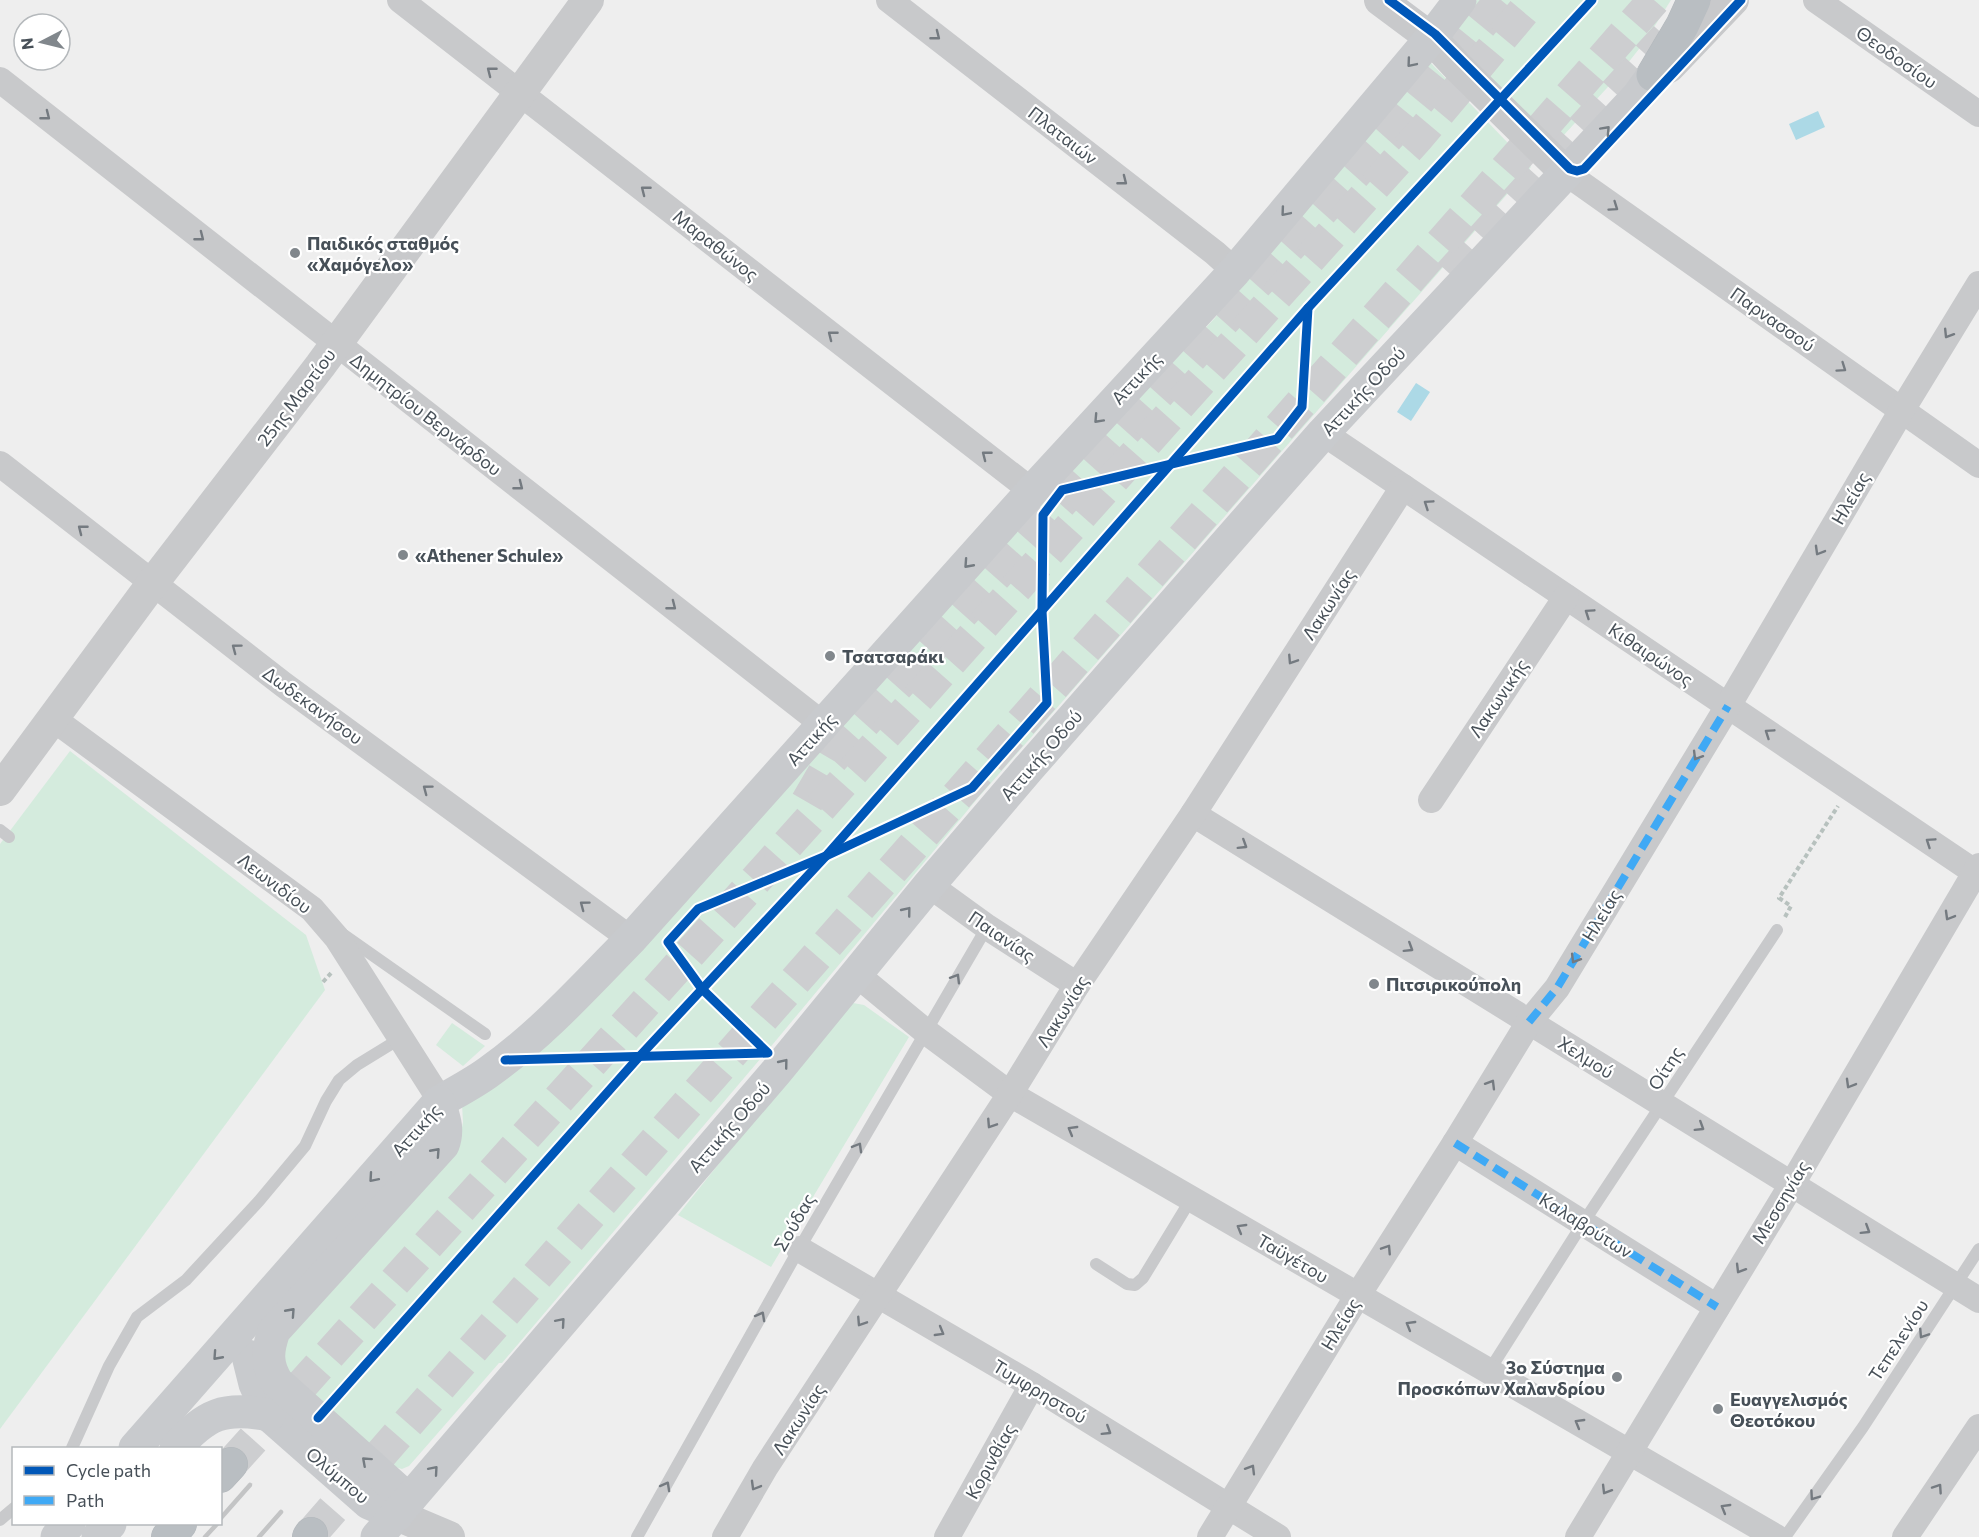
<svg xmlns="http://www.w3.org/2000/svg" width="1979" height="1537" font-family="Commissioner,sans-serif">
<rect width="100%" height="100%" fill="#eee"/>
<g fill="#d4ebdd">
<path d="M 1477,0 L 1671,0 L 1646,40 L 1617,77 L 1563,136 L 1551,139 L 1543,135 L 1460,45 C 1449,26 1465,15 1477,0 Z"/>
<polygon points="1428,60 1531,167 977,799 773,1044 502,1363 499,1363 409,1466 402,1469 395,1467 283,1367 284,1340 460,1139 463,1122 462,1105 1214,319"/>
<polygon points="70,751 306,935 325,990 0,1429 0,844"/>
<polygon points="853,1003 864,1005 909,1037 771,1267 678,1215 842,1009"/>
<polygon points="452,1023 485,1046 463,1066 436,1045"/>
</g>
<g fill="#acd9e6">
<polygon points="1818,111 1825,127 1796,140 1789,124"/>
<polygon points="1416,383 1430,392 1411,421 1397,412"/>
</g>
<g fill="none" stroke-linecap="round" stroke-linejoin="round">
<g stroke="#cdced0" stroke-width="33" stroke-dasharray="33 16" stroke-linecap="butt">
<polyline points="1450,274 1666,37"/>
<polyline points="807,802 832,759 1404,119 1501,0"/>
<polyline points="231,1464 771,863 1419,136 1533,0"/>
<polyline points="311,1534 1654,0"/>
</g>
<g stroke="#b3b8bc" stroke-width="34">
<g id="motorway">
<polyline points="1653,75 1682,26 1694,0"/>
<polyline points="220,1476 231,1464"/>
<polyline points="168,1537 180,1524"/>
<polyline points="309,1537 311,1534"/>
</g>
</g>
<g stroke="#b7c1be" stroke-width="4" stroke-dasharray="4.5 3" stroke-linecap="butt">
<polyline points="1785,917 1791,906 1779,898 1838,806"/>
<polyline points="323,982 332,972"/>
</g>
<g stroke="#c8c9cb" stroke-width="12">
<polyline points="0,830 9,837"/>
<polyline points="341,933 485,1034"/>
<polyline points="1096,1264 1127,1284 1135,1285 1143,1278 1191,1199"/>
<polyline points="1489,1371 1583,1223 1777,930"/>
<polyline points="72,1448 109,1366 137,1317 186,1280 259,1201 305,1146 326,1101 339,1080 357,1065 401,1038"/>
<polyline points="0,1520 14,1508"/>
<polyline points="637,1537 799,1249 987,927"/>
<polyline points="1785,1537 1863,1427 1979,1249"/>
</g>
<g stroke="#c8c9cb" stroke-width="26">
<polyline points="400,0 1032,491"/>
<polyline points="889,0 1215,253 1235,271"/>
<polyline points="1816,0 1979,114"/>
<polyline points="0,80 824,725"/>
<polyline points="1566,173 1979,465"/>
<polyline points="1323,433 1979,875"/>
<polyline points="0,464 284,685 631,939"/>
<polyline points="52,718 312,909 337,938 433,1089 439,1102"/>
<polyline points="1431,800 1566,597"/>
<polyline points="1193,814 1979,1300"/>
<polyline points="929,885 987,927 1077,985"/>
<polyline points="856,974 925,1031 1010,1094 1776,1537"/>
<polyline points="1455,1143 1717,1307"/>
<polyline points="799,1249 1032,1385 1278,1537"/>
<polyline points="725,1537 765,1468 1010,1094 1077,985 1193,814 1403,487"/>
<polyline points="947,1537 1032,1385"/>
<polyline points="1210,1537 1358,1295 1455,1143 1529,1022 1557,988 1728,706 1902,410 1979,284"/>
<polyline points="1578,1537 1792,1184 1979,866"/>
<polyline points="1905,1537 1979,1427"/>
</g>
<g stroke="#c8c9cb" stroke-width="32">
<polyline points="1380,0 1431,38 1458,67 1566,173"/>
<polyline points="1659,72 1669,67 1733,0"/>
<polyline points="0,790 152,584 320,366 588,0"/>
<polyline points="397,1515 449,1537"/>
</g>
<g stroke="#c8cacd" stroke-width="33">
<polyline points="248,1356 255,1384 269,1415 369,1503 397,1515"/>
<path d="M 135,1448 L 439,1102 C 456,1092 474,1083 490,1071 C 542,1034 586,985 631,939 L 1032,491 L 1235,271 L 1431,38 L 1460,0"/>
<path d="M 176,1448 C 206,1414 224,1406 269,1415"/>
<path d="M 409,1500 L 277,1382 C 266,1364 267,1351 274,1331 L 443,1145 C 449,1129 444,1118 439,1102"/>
<polyline points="57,1537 69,1524"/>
<polyline points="98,1537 110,1524"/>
<polyline points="377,1537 776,1072 929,885 1028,769 1323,433 1638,96 1653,75"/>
</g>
<use href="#motorway" stroke="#b9bec2" stroke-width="33"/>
<g stroke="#c3c4c5" stroke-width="4.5">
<polyline points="220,1519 250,1485"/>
<polyline points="205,1537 217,1524"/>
<polyline points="259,1537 281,1512"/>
</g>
<g stroke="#3fa9f5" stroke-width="8" stroke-dasharray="15 8" stroke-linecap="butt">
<polyline points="1529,1022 1557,988 1728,706"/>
<polyline points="1455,1143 1717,1307"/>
</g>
<g stroke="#fff" stroke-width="13">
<g id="cycleway">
<polyline points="1389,0 1435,34 1570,169 1577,171 1584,169 1741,0"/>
<polyline points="505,1060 768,1053 702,989 668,942 698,909 826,856 972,788 1047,703 1042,611 1043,515 1062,490 1277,439 1302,407 1308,308"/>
<polyline points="318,1418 638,1058 826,856 1308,308 1592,0"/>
</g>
</g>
<use href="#cycleway" stroke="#0057b8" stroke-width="9"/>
</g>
<defs><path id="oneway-chevron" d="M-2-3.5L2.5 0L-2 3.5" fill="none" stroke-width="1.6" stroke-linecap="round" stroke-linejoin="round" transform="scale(1.5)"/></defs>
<g stroke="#747a80">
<use href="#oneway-chevron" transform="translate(936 36) rotate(38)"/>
<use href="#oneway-chevron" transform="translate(491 71) rotate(-142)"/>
<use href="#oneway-chevron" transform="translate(46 116) rotate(38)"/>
<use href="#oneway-chevron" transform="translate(1123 181) rotate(38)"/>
<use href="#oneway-chevron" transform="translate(645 190) rotate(-142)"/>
<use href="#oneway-chevron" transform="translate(1614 207) rotate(35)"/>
<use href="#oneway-chevron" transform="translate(200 237) rotate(38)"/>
<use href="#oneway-chevron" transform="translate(1948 334) rotate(122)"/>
<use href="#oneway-chevron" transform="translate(832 335) rotate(-142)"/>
<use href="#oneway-chevron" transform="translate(1842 368) rotate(35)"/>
<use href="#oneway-chevron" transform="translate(986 455) rotate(-142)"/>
<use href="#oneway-chevron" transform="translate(519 486) rotate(38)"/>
<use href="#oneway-chevron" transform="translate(1428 504) rotate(-146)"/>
<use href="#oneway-chevron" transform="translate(82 529) rotate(-142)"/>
<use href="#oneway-chevron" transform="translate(1819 551) rotate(120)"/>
<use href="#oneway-chevron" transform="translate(672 606) rotate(38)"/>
<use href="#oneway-chevron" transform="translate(1589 613) rotate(-146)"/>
<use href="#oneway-chevron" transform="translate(236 648) rotate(-143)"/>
<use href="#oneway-chevron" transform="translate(1292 660) rotate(123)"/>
<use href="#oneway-chevron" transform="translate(1769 733) rotate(-146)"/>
<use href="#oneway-chevron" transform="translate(1697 756) rotate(121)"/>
<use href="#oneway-chevron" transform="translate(427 789) rotate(-143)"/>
<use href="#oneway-chevron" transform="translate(1930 842) rotate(-146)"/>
<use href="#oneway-chevron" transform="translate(1243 845) rotate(32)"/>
<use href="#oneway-chevron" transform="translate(584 905) rotate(-143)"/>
<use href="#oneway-chevron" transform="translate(1949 916) rotate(120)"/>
<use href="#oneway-chevron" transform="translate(1409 948) rotate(32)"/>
<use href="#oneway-chevron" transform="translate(1575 959) rotate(121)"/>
<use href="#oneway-chevron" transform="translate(956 978) rotate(-59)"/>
<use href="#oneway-chevron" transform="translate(1491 1084) rotate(-59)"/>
<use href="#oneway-chevron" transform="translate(1850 1084) rotate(120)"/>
<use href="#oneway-chevron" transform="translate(991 1124) rotate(123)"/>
<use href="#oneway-chevron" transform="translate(1700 1127) rotate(32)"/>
<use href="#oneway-chevron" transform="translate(1072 1130) rotate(-150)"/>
<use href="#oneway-chevron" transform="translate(858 1147) rotate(-60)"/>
<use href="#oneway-chevron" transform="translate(1241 1228) rotate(-150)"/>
<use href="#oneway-chevron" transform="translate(1866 1230) rotate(32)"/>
<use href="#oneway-chevron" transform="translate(1387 1249) rotate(-57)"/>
<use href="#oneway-chevron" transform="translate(1740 1269) rotate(121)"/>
<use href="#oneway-chevron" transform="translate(761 1316) rotate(-61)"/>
<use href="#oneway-chevron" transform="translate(861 1322) rotate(123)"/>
<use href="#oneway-chevron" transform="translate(1410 1325) rotate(-150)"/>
<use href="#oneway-chevron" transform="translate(940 1332) rotate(30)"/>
<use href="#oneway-chevron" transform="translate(1923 1334) rotate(123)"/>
<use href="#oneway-chevron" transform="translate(1579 1423) rotate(-150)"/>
<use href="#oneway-chevron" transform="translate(1107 1431) rotate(32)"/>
<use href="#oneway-chevron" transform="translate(1251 1469) rotate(-59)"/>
<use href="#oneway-chevron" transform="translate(666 1486) rotate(-61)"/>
<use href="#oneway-chevron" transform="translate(755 1486) rotate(120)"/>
<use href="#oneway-chevron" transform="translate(1938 1488) rotate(-56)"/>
<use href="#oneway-chevron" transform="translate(1606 1490) rotate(121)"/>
<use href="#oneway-chevron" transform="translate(1814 1496) rotate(125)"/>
<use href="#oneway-chevron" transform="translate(1725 1508) rotate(-150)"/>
</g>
<g stroke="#747b81">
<use href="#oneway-chevron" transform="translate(1411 63) rotate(130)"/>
<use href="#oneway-chevron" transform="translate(1606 130) rotate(-47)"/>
<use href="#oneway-chevron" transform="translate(1285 212) rotate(130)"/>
<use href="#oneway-chevron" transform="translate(1098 419) rotate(133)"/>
<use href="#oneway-chevron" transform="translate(968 564) rotate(132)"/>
<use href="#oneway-chevron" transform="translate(907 911) rotate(-51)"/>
<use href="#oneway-chevron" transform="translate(784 1063) rotate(-51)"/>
<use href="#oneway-chevron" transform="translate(436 1152) rotate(-48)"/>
<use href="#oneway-chevron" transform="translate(373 1178) rotate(131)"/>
<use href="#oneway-chevron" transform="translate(291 1312) rotate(-48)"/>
<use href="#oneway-chevron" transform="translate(561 1322) rotate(-49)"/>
<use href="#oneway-chevron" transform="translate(217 1356) rotate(132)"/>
<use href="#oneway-chevron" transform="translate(366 1461) rotate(-138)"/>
<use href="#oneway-chevron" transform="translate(434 1470) rotate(-49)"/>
</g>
<g fill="#81878c" stroke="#fff" stroke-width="2">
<circle cx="295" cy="253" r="6"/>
<circle cx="403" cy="555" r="6"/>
<circle cx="830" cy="656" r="6"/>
<circle cx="1374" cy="984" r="6"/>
<circle cx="1617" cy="1377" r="6"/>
<circle cx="1718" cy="1409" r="6"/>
</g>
<g text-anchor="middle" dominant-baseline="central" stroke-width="4.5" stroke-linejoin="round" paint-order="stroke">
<g font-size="18" fill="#475058" stroke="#fff">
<text transform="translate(1897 57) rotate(35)">Θεοδοσίου</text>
<text transform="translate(1063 135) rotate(38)">Πλαταιών</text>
<text transform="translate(716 245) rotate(38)">Μαραθώνος</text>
<text transform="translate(1773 319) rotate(35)">Παρνασσού</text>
<text transform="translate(1136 378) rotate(-47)">Αττικής</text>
<text transform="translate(1363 391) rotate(-47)">Αττικής Οδού</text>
<text transform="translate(296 397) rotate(-53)">25ης Μαρτίου</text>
<text transform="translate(426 414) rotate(38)">Δημητρίου Βερνάρδου</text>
<text transform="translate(1850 498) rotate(-60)">Ηλείας</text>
<text transform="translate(1328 604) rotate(-57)">Λακωνίας</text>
<text transform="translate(1651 654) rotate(34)">Κιθαιρώνος</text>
<text transform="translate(1498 698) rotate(-56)">Λακωνικής</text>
<text transform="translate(313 705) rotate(36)">Δωδεκανήσου</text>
<text transform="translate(811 739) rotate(-48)">Αττικής</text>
<text transform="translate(1041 755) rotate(-49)">Αττικής Οδού</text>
<text transform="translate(275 883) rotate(37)">Λεωνιδίου</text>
<text transform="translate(1601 915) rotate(-59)">Ηλείας</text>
<text transform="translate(1002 936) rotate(34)">Παιανίας</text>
<text transform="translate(1062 1011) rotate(-58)">Λακωνίας</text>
<text transform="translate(1586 1057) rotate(32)">Χελμού</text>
<text transform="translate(1665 1068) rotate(-57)">Οίτης</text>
<text transform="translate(729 1127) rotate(-49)">Αττικής Οδού</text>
<text transform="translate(416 1130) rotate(-48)">Αττικής</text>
<text transform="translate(1780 1202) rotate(-59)">Μεσσηνίας</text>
<text transform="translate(794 1222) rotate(-60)">Σούδας</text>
<text transform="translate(1586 1225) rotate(32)">Καλαβρύτων</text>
<text transform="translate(1293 1258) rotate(30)">Ταϋγέτου</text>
<text transform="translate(1340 1324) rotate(-59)">Ηλείας</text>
<text transform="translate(1898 1340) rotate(-57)">Τεπελενίου</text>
<text transform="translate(1040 1391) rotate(31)">Τυμφρηστού</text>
<text transform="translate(798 1419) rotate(-57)">Λακωνίας</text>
<text transform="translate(990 1461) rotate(-61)">Κορινθίας</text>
<text transform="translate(338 1475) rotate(40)">Ολύμπου</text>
</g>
<g font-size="18" font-weight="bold" fill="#475058" stroke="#fff" text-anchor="start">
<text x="307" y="243">Παιδικός σταθμός<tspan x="307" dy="21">«Χαμόγελο»</tspan></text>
<text x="415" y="555">«Athener Schule»</text>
<text x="842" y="656">Τσατσαράκι</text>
<text x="1386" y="984">Πιτσιρικούπολη</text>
<text x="1605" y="1367" text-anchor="end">3ο Σύστημα<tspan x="1605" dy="21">Προσκόπων Χαλανδρίου</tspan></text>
<text x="1730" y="1399">Ευαγγελισμός<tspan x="1730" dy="21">Θεοτόκου</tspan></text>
</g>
</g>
<rect x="12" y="1447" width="210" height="78" fill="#ffffff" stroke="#b5b9bc" stroke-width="1.5"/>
<rect x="24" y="1466" width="30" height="9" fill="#0057b8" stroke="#b5b9bc" stroke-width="1.5"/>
<text x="66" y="1477" font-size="18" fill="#475058">Cycle path</text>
<rect x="24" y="1496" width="30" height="9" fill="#3fa9f5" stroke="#b5b9bc" stroke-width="1.5"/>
<text x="66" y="1507" font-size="18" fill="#475058">Path</text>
<g transform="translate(42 42) rotate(263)"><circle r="28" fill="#ffffff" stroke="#b5b9bc" stroke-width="1.5"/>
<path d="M0-4.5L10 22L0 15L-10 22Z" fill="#81878c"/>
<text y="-9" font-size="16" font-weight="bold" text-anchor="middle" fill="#475058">N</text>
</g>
</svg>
